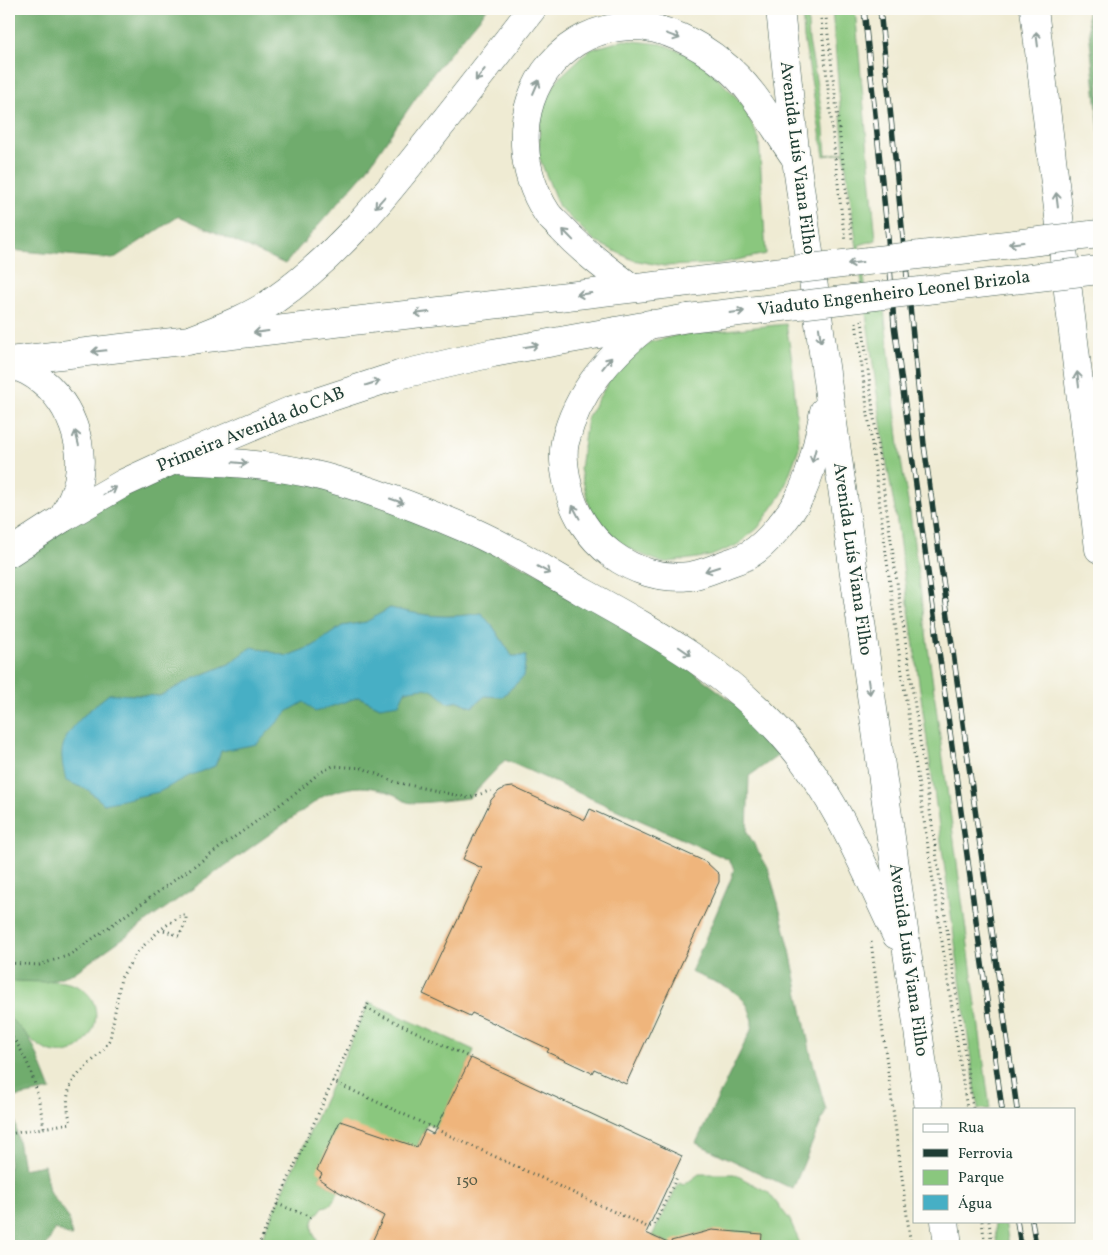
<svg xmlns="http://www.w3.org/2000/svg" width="1108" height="1255" font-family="Vollkorn,serif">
<rect width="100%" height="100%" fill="#fdfcf7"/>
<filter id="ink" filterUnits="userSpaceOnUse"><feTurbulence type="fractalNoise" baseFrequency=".02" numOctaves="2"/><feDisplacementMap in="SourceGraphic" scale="10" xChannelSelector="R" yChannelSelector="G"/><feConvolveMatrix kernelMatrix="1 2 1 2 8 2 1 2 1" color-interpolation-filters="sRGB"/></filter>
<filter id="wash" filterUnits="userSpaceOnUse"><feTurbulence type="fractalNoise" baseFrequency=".0096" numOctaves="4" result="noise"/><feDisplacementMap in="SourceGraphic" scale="20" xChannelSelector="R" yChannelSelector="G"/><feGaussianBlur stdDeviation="1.12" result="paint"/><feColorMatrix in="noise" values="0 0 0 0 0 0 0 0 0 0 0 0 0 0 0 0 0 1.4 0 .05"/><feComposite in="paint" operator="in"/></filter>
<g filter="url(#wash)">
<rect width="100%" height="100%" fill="#efebd3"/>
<g fill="#8ac77e" stroke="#548259">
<polygon points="802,9 807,9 809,41 823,118 826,155 844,152 832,9 855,9 876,240 859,245 869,310 884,309 900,455 910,513 990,1109 978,1109 896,516 886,459 844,153 824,156 804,38"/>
<polygon points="624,40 662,44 699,59 742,103 759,139 766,254 718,264 664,266 633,260 596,242 559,207 539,157 540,111 557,80 589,50"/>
<polygon points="786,324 792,360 799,448 782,494 758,528 737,545 711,556 663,563 640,554 620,544 591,513 580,469 587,418 613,374 650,342 678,335"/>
<path d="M 27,980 C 43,981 65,979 79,987 C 117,1008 84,1068 46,1050 C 32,1043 20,1028 9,1017 L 9,981 Z"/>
<polygon points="369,1002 474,1050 471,1058 437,1128 427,1124 417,1147 322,1174 319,1179 339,1192 330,1205 323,1207 314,1219 312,1226 313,1233 317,1240 325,1246 258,1246"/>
<polygon points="699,1174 734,1174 768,1192 790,1220 801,1246 761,1246 753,1240 712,1230 691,1236 675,1246 652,1236 679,1183 684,1185"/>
<polygon points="994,1221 1005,1221 1009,1246 997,1246"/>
</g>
<g fill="#6fac6d" stroke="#477450" fill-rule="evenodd">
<polygon points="9,9 487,9 431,76 365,172 285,264 179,216 113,259 9,250"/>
<polygon points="1087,9 1099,9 1099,131"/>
<path d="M 174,460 L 323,477 L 596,599 L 792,746 L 749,776 L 747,832 L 768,868 L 778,903 L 790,950 L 811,1055 L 826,1110 L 793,1189 L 696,1143 L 752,1028 C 754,991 719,985 691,972 L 731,879 L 734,869 L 729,860 L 505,760 L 469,798 C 459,799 414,805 407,802 C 402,800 398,796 393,794 C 369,783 345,786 322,797 L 74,973 L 46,982 L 9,981 L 9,553 ZM 390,608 C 425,616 446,619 481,613 L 494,628 L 512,656 L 526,656 L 523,677 L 502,697 L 485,696 L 472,707 L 459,701 L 448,703 C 444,699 440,694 436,691 C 418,679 395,698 380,707 L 359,697 L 343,702 L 305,701 L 288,711 L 275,724 L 221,751 L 215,766 L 104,804 L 88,790 L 65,738 L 86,713 L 109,694 L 160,696 L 192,679 L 229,664 L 252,647 L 287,656 L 313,646 L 342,626 L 366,622 Z"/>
<polygon points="9,1017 26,1034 34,1047 51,1090 11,1098 23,1169 44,1165 49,1191 68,1217 72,1237 55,1229 46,1246 9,1246"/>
</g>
<path fill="#46afc5" stroke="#32767c" d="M 390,608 C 425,616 445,619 481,613 L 494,628 L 512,656 L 526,656 L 523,677 L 502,697 L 485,696 L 472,707 L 459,701 L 448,703 C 431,687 427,686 405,691 L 399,704 L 380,707 L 359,697 L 315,712 L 304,702 L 288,711 L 257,744 L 221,751 L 215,766 L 189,776 L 159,792 L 104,804 L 88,790 L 66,781 C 65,774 62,766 62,758 C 59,732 91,709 109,694 L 160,696 L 192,679 L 229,664 L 252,647 L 287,656 L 313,646 L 342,626 L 366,622 Z"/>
<g id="blocks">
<g fill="#efb57c">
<polygon points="513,787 585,820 590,809 706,862 719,874 719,882 626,1084 594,1069 592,1073 547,1052 549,1049 472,1013 470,1016 423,994 482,868 463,859 491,800 499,791 505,788"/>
<polygon points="471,1058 682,1156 646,1233 672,1245 671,1241 712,1230 762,1234 761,1246 370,1246 384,1216 339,1192 319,1179 322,1174 317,1170 340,1121 417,1147 425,1130 433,1134"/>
</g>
</g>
</g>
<g filter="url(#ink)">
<use href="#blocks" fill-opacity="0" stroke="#3e574c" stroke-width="1"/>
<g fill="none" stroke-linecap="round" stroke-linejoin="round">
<g stroke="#3e574c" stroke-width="29">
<g id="secondary">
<polyline points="9,361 680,283"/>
<path d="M 9,363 C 15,366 21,368 27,371 C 70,394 92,451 73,497 C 70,504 66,511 63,518"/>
<polyline points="9,553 63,518 124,483 174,460 292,410 399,375 493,353 688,318"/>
</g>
</g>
<g stroke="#3e574c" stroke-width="29">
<g id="trunk">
<polyline points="780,9 796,159 929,1109"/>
<polyline points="1034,9 1099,549"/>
<path d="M 632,288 C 608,270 584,252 563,230 C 558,224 551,219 547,213 C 534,193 526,169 525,145 C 521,83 565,29 630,26 C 662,25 699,44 723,64 C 754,88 772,125 794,156"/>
<path d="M 649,324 C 610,355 577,392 565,442 C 562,455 565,473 568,486 C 579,541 633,583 690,576 C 702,574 714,569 726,564 C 733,561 743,559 750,554 C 767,544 790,515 799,498 C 813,471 818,440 824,411"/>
<path d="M 188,341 C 217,329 247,319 273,301 C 337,257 386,195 434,134 C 467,93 499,51 532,9"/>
<path d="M 174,460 C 225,462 274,464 324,477 C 375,491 426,511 474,532 C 512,549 548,572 583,592 C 661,635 735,676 792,746 C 838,802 865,870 896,935"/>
<polyline points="945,1221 948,1246"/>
</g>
</g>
<g stroke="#3e574c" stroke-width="3" stroke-dasharray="1 4" stroke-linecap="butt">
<polyline points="820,9 836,167 845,242"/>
<polyline points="825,9 852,239"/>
<polyline points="862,320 878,450 973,1109"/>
<polyline points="856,322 898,646 967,1109"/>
<polyline points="871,942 911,1246"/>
<polyline points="9,963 39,965 70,955 296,793 319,773 333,766 362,768 395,782 469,798 495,789"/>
<polyline points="366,1008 471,1058"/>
<path d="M 9,1034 C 32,1059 38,1095 44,1127"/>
<polyline points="332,1081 647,1227 654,1225 677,1177"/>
<path d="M 9,1134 L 71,1123 C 56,1073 92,1072 110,1039 L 121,978 L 138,951 L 161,929 L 182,915 L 186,915 L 186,922 L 179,936 L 161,929"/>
<polyline points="277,1204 314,1218"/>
<polyline points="982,1221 985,1246"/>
<polyline points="989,1221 992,1246"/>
<polyline points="258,1246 369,1002"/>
</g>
<use href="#secondary" stroke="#fff" stroke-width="28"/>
<use href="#trunk" stroke="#fff" stroke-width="28"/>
<g stroke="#1f3d34" stroke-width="5.5">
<g id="rail">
<polyline points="864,9 888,238 894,325 1002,1109"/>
<polyline points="880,9 924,445 1017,1109"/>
<polyline points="1017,1221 1021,1246"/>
<polyline points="1032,1221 1036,1246"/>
</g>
</g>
<use href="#rail" stroke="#fdfcf7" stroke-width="4" stroke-dasharray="11" stroke-linecap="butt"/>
<g stroke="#3e574c" stroke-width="29" stroke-linecap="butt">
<g id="secondary-bridge">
<polyline points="680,283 1099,234"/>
<polyline points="688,318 1099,270"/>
</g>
</g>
<use href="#secondary-bridge" stroke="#fff" stroke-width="28"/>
</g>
<defs><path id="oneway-shaft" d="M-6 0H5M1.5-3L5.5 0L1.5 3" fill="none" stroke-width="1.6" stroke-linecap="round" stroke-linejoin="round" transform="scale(1.25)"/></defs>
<g stroke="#8f9e9a">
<use href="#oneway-shaft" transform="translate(673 36) rotate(20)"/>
<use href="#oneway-shaft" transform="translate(1037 39) rotate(-97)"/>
<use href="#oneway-shaft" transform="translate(480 75) rotate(128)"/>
<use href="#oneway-shaft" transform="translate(536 87) rotate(-67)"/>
<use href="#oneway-shaft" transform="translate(1057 200) rotate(-97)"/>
<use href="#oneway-shaft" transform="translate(380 202) rotate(132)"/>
<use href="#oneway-shaft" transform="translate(568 235) rotate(-134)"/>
<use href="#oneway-shaft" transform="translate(1016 243) rotate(173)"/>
<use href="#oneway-shaft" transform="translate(855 263) rotate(173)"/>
<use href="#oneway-shaft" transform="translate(584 294) rotate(173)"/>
<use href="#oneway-shaft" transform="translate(737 312) rotate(-7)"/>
<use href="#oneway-shaft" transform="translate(422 313) rotate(173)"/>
<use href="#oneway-shaft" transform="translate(261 332) rotate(173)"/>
<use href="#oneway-shaft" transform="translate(820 335) rotate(82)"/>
<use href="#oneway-shaft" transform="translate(531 346) rotate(-10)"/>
<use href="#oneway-shaft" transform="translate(99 351) rotate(174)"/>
<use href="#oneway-shaft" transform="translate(607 363) rotate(-51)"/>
<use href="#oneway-shaft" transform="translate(1078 379) rotate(-97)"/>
<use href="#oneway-shaft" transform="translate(373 383) rotate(-18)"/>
<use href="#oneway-shaft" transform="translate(77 438) rotate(-104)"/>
<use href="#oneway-shaft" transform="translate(814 455) rotate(105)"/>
<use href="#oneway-shaft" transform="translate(240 463) rotate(5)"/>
<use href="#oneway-shaft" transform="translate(110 491) rotate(-30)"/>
<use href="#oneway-shaft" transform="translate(397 501) rotate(19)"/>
<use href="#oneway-shaft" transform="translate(576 512) rotate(-118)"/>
<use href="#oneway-shaft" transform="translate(712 569) rotate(162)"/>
<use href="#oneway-shaft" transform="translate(544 570) rotate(29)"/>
<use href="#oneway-shaft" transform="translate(685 651) rotate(35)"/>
<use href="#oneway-shaft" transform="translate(869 687) rotate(82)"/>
</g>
</g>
<g text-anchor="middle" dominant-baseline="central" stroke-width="4" stroke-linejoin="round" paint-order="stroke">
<g font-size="15" fill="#535b46">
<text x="467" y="1181">150</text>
</g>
<g font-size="18" fill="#1f3d34" stroke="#fdfcf7">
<text transform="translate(797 158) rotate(83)">Avenida Luís Viana Filho</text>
<text transform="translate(894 294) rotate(-7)">Viaduto Engenheiro Leonel Brizola</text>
<text transform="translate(251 430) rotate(-22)">Primeira Avenida do CAB</text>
<text transform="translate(852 559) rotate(82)">Avenida Luís Viana Filho</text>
<text transform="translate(908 960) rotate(82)">Avenida Luís Viana Filho</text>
</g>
</g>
<rect width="1108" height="1255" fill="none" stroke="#fdfcf7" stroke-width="30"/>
<rect x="913" y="1108" width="162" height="115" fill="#fdfcf7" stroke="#a4b0a9"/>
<rect x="923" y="1124" width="25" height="8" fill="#ffffff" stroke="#a4b0a9"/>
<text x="958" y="1132" font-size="15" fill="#1f3d34">Rua</text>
<rect x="923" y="1149" width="25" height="8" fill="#1f3d34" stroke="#a4b0a9"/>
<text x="958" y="1158" font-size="15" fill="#1f3d34">Ferrovia</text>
<rect x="923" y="1170" width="25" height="15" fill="#8ac77e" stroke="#a4b0a9"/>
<text x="958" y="1182" font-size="15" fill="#1f3d34">Parque</text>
<rect x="923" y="1195" width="25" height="15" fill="#46afc5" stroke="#a4b0a9"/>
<text x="958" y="1208" font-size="15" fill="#1f3d34">Água</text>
</svg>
